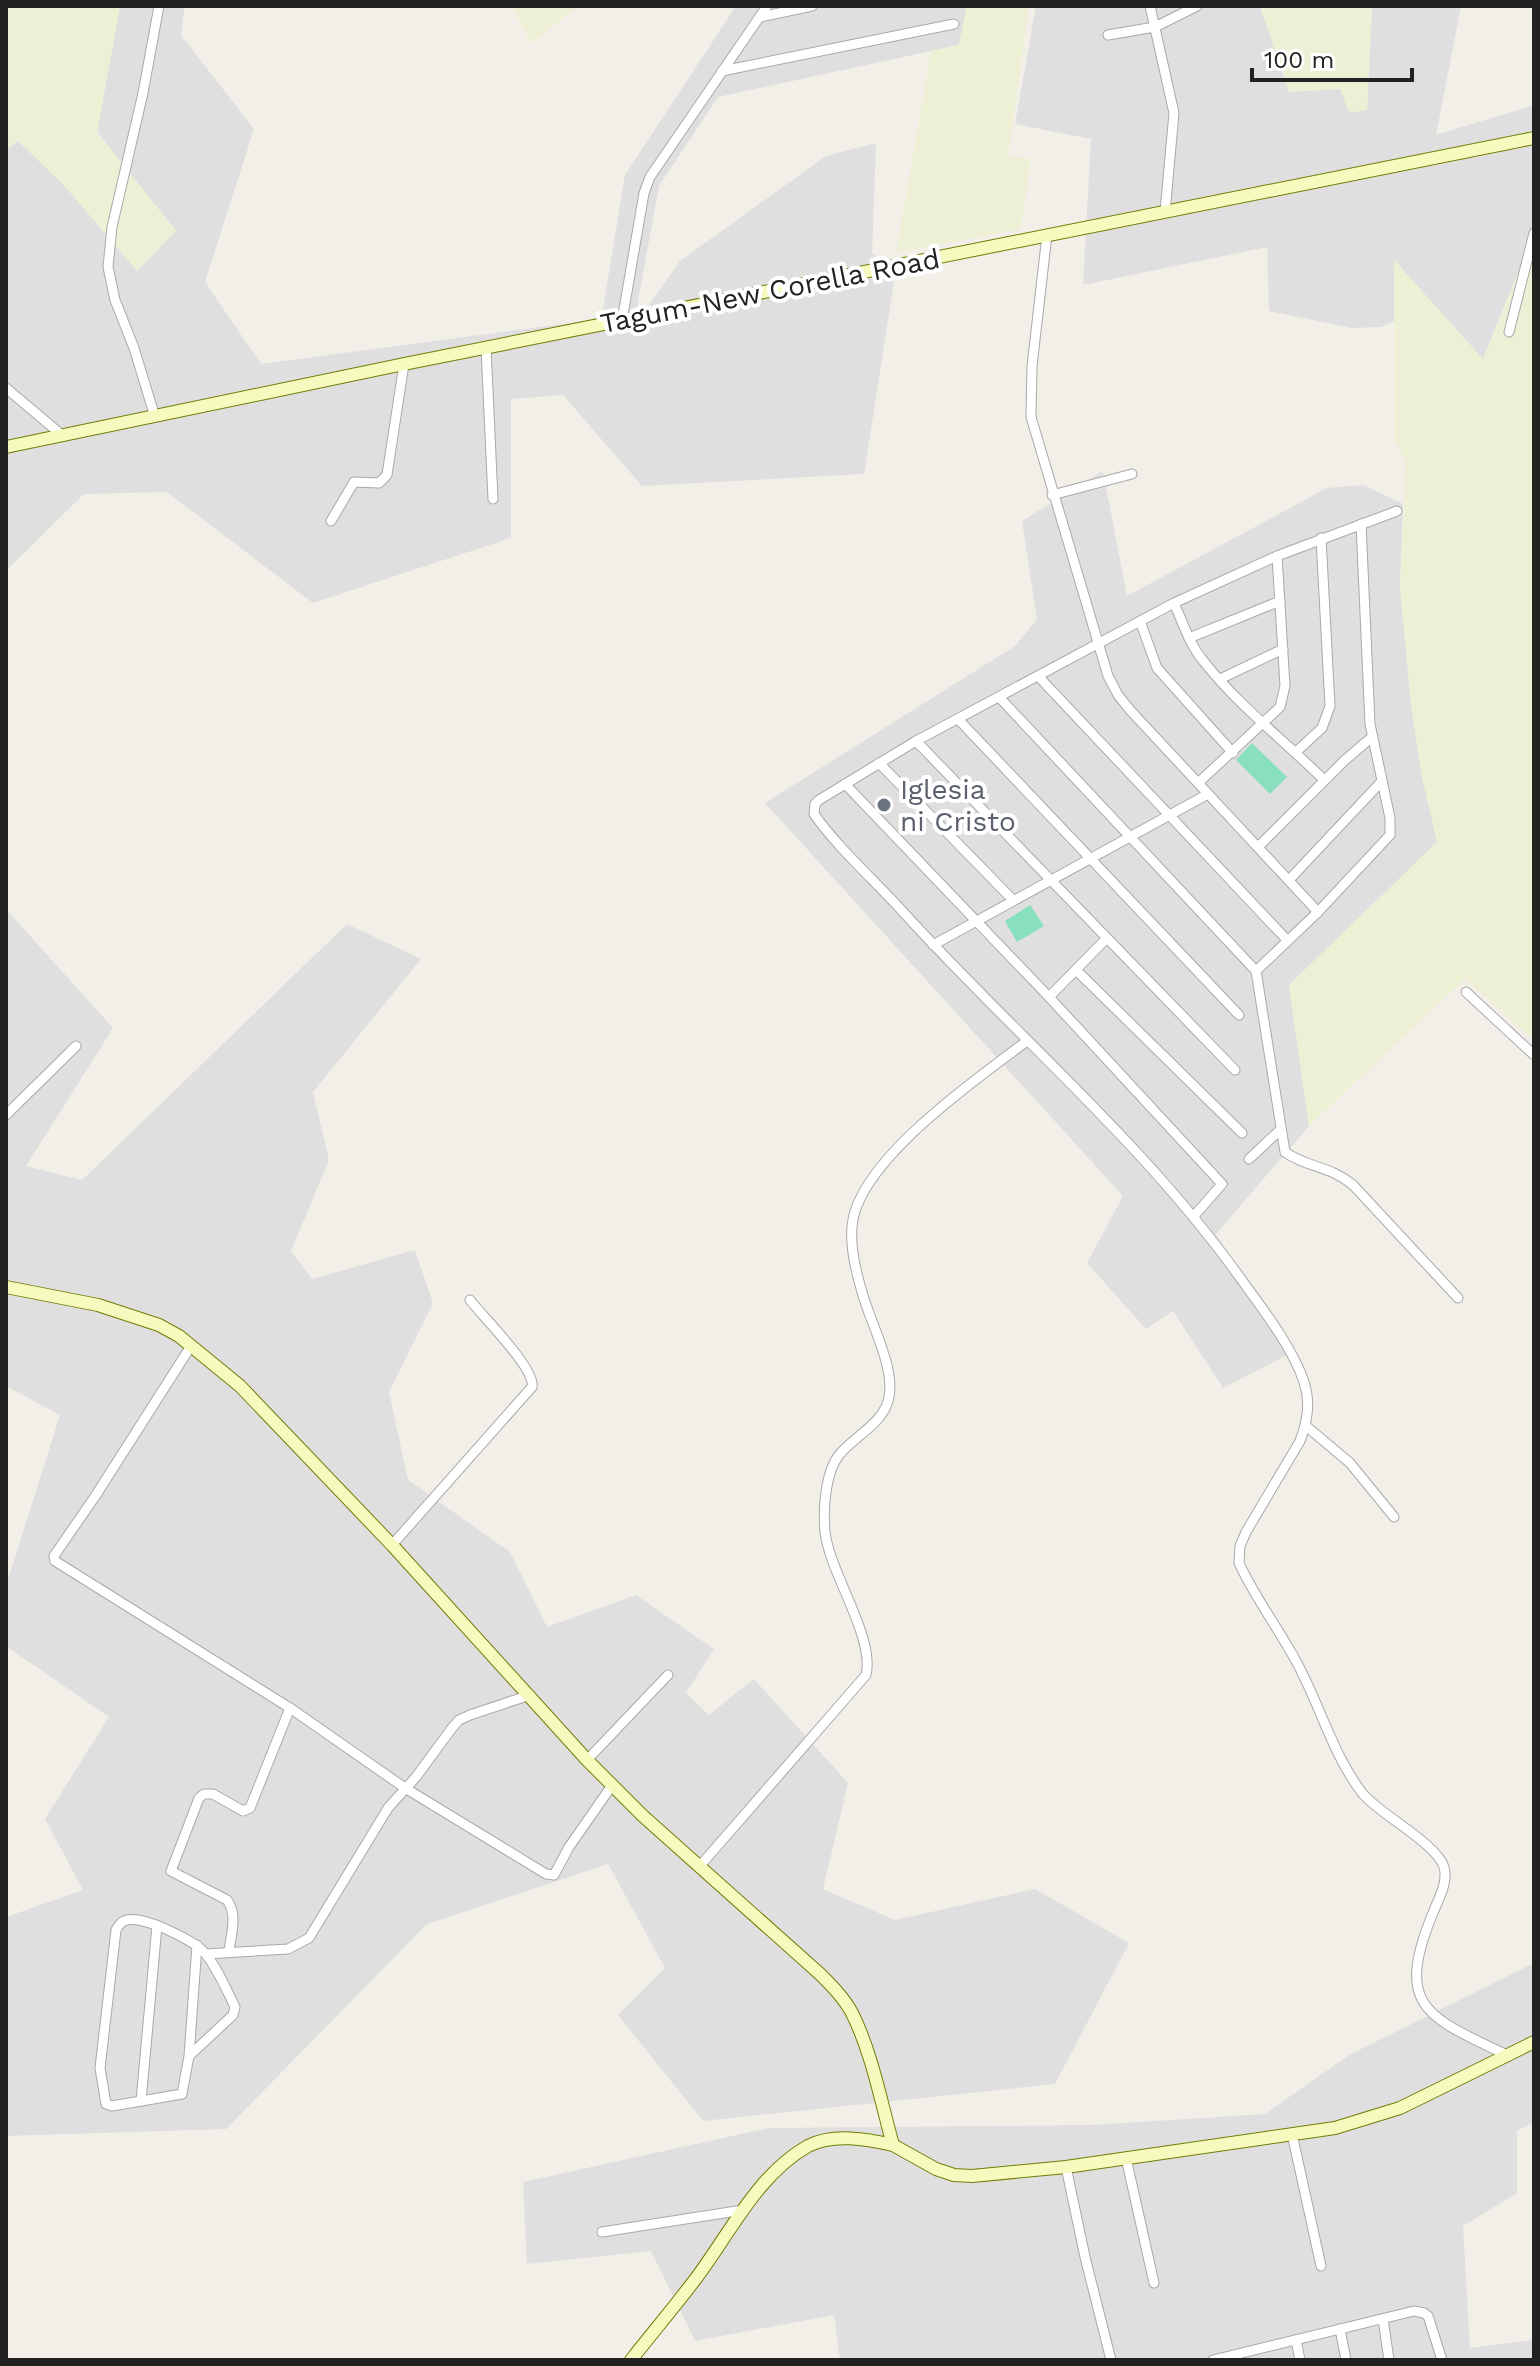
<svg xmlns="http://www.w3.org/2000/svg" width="1540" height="2366" font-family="'Work Sans',sans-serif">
<rect width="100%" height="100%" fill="#f2efe9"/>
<g fill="#e0dfdf">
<polygon points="120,6 185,6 181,35 254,129 205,282 261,364 600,319 646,309 680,261 826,156 876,143 872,253 895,275 864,474 642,486 563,395 511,399 511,538 313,603 167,492 84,494 6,571 6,150 18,141 61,182 176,231 97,132"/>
<polygon points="736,6 967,6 959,45 718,97 659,186 637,307 602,315 625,175"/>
<polygon points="1036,6 1260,6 1289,91 1340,89 1367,109 1372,6 1461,6 1436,135 1534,105 1534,233 1483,360 1395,261 1394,321 1381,327 1352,328 1269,311 1267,247 1083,285 1091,139 1015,124"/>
<polygon points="1103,471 1127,596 1327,488 1364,485 1403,504 1400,587 1411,703 1422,777 1438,842 1289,985 1309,1126 1216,1234 1291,1353 1223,1388 1173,1311 1146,1329 1087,1263 1123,1196 765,803 1015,646 1037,619 1022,521"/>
<polygon points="6,909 113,1028 26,1166 82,1180 347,924 421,959 313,1092 329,1160 291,1251 312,1279 415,1250 433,1303 389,1392 408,1480 510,1552 547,1627 636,1595 714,1649 686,1693 709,1715 754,1679 848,1783 823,1889 895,1920 1035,1889 1129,1943 1055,2084 703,2121 618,2015 665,1968 608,1864 427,1924 226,2129 6,2136 6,1917 83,1890 45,1819 109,1717 6,1646 6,1586 60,1415 6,1386"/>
<polygon points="1534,1963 1534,2122 1517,2131 1517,2193 1463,2226 1470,2348 1534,2340 1534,2360 840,2360 834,2315 695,2341 651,2251 527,2264 523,2182 769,2128 1092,2125 1265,2114 1349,2055"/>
</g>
<g fill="#eef0d5">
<polygon points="6,6 120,6 97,132 176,231 137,271 61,182 18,141 6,150"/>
<polygon points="511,6 578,6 531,44"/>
<polygon points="967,6 1029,6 1008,156 1031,159 1021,229 896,253 931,51 959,45"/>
<polygon points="1260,6 1372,6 1367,110 1349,113 1340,89 1289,92"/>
<polygon points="1534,233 1534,1040 1465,979 1309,1126 1289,985 1437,842 1422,777 1411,703 1400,587 1406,462 1394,439 1394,260 1483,359"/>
</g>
<g fill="#88e0be">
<polygon points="1252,743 1287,777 1270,794 1236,760"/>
<polygon points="1030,905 1044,926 1017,942 1005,921"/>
</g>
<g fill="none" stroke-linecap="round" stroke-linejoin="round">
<g stroke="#a9a9a9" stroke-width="11">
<g id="street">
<polyline points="1150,6 1174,113 1165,212"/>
<polyline points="760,17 812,6"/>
<polyline points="1108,35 1155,27 1197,6"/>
<polyline points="722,71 954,24"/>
<polyline points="1047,235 1032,366 1031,417 1108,676 1118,695 1130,710 1318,912"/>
<polyline points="622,321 644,193 650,177 767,6"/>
<polyline points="1509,332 1534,233"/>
<polyline points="486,348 493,499"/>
<polyline points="6,388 63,436"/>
<polyline points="155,417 134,348 115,300 108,267 112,227 143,93 159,6"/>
<polyline points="1052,495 1132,474"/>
<path d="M 1397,511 L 1277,556 L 1174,603 L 916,741 L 819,800 L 815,804 L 814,814 C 837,847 876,882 904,913 C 1015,1035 1145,1144 1241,1279 C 1262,1308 1293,1348 1304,1382 C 1311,1403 1307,1422 1300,1441 L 1246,1532 L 1240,1546 L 1239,1563 C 1255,1598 1279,1629 1297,1663 C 1320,1705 1333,1756 1363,1794 C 1382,1816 1436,1843 1444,1867 C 1448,1881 1440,1896 1435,1908 C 1393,2007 1425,2016 1509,2056"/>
<polyline points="331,521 354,482 379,483 387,475 404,364"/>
<path d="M 1174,603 C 1183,623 1190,646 1205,663 C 1239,706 1285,741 1324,780"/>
<polyline points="1140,621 1157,668 1233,753"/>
<polyline points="1189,638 1280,601"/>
<polyline points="1038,676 1287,940"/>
<polyline points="1220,679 1283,649"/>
<path d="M 999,697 L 1256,971 L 1285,1152 C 1307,1168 1329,1165 1353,1185 L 1458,1298"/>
<polyline points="958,719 1239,1015"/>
<polyline points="916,741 1235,1070"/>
<polyline points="1296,752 1322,728 1330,706 1321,538"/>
<polyline points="879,763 1013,900"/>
<polyline points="1198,783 1280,707 1285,686 1277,556"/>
<polyline points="845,784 1049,997 1222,1184 1194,1216"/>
<polyline points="1258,847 1344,761 1372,737"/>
<polyline points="1289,880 1382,781"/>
<polyline points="933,945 1208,794"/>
<polyline points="1076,970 1242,1133"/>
<polyline points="1256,971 1318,912 1390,835 1390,818 1370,724 1361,524"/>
<polyline points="1466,992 1534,1055"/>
<polyline points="1049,997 1106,939"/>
<polyline points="6,1115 76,1046"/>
<polyline points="1249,1159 1280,1130"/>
<polyline points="191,1346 96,1495 54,1556 55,1561 290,1708 405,1788 546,1874 554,1875 569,1847 613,1784"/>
<polyline points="1306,1426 1350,1463 1394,1517"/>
<path d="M 392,1545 L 532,1387 C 536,1369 483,1317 470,1300"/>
<polyline points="587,1760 668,1675"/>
<path d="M 699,1867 L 866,1675 C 875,1637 830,1574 825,1532 C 823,1510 825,1473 839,1455 C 855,1435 884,1424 889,1397 C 895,1367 870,1322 862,1292 C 856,1272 850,1248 852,1227 C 856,1162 978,1078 1027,1041"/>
<path d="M 229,1951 C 231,1934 238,1915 227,1900 L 171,1871 L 199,1798 L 204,1794 L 213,1794 L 243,1811 L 250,1808 L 290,1708"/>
<polyline points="206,1954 288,1949 309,1938 388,1808 416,1777 452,1728 459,1720 470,1715 530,1695"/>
<path d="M 189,2056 L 233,2015 L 235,2007 C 226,1989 217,1967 204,1952 C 193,1940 140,1913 124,1921 C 120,1923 118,1926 116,1930 L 100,2068 L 106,2104 L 112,2106 L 182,2094 L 189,2056 L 197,1945"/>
<polyline points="141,2101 157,1926"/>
<polyline points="1292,2134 1321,2266"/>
<polyline points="1126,2158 1154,2283"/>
<polyline points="1066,2167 1085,2257 1111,2360"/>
<polyline points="602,2232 743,2210"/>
<polyline points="1383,2319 1389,2360"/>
<polyline points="1340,2329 1346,2360"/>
<polyline points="1296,2340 1300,2360"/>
<polyline points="1213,2360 1414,2311 1424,2313 1428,2316 1442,2360"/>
</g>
</g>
<g stroke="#707d05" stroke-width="14">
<g id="secondary">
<polyline points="6,447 404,364 1534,138"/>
<path d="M 6,1287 L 98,1305 L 159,1325 L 179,1336 L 240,1386 L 392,1545 L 587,1760 L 643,1816 L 820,1974 C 832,1986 844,1998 852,2013 C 872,2053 881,2102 893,2145 L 936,2169 L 954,2175 L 972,2176 L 1066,2167 L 1335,2128 L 1400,2108 L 1534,2042"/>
<path d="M 631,2360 C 653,2332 676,2305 697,2277 C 730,2233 758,2174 808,2146 C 833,2133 867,2139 893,2145"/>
</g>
</g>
<use href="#street" stroke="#fff" stroke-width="9"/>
<use href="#secondary" stroke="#f7fabf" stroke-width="12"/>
</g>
<circle fill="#6b7280" stroke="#fff" stroke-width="3" cx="884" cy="805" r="8"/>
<g text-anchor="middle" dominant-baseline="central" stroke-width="8" stroke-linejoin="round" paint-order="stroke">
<g font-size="28" fill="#222" stroke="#fff">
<text transform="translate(770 291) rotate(-11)">Tagum-New Corella Road</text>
</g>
<g font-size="28" fill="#5b616d" stroke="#fff" text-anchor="start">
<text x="900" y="789">Iglesia<tspan x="900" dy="32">ni Cristo</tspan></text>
</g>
</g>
<rect width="1540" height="2366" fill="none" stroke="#222222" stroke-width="16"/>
<path d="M1252 68v12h160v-12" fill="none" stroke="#222222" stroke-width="4"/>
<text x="1264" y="68" font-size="24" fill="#222222" stroke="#ffffff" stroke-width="6" paint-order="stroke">100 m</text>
</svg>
